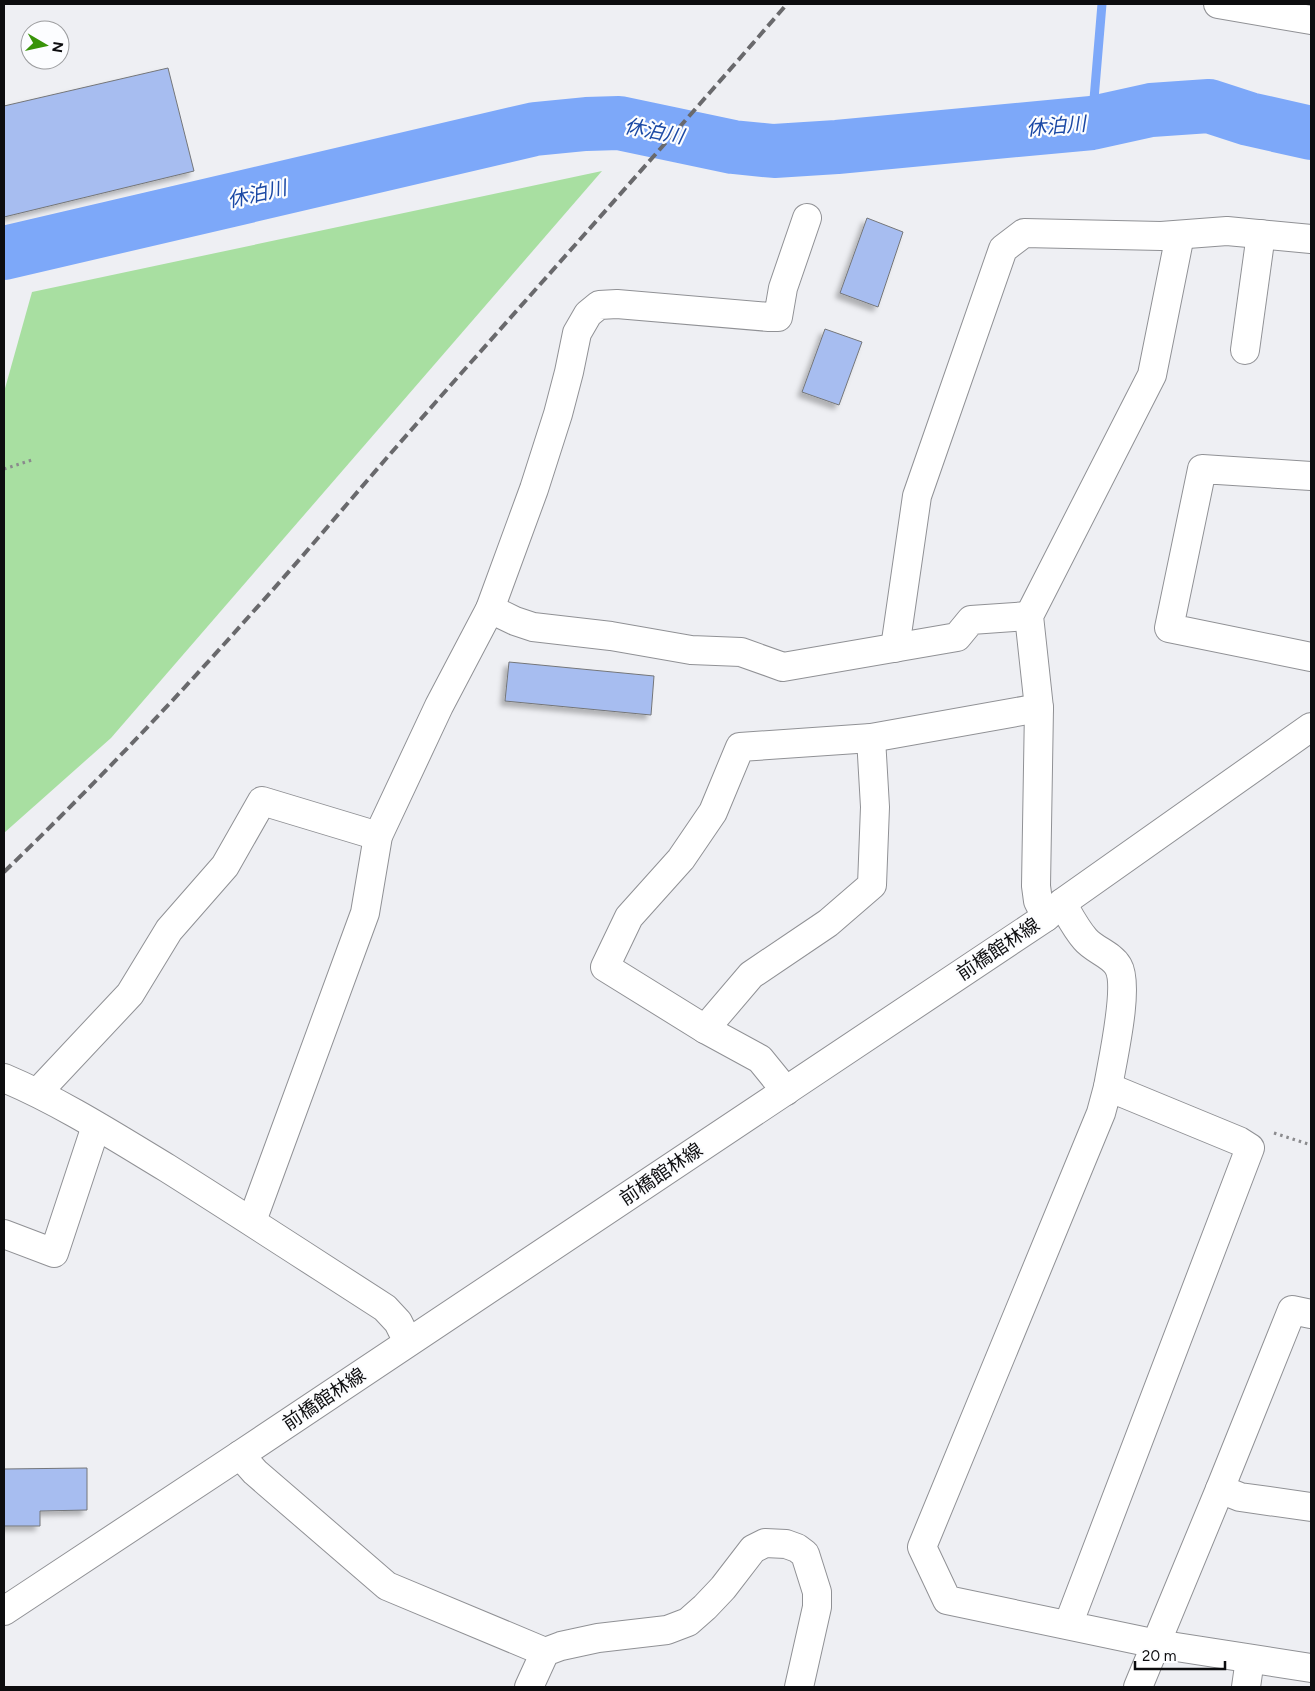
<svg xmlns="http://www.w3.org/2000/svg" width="1315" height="1691" font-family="Figtree,'Noto Sans JP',sans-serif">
<defs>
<filter id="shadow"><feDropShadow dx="-4.5" dy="4.5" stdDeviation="2.5" flood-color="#0004"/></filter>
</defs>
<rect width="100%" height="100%" fill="#eeeff3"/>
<polygon fill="#a8dfa1" points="602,171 111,738 4,833 4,392 32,292"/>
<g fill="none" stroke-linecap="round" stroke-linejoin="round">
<polyline stroke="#7da8f9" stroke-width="9" points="1092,123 1102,4"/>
<polyline stroke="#7da8f9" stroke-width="54" points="4,253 535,129 586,124 619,123 733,147 774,151 837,147 1092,123 1151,110 1209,106 1249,119 1311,133"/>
</g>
<g fill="#a7bdf0" stroke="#747679" filter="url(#shadow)">
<polygon points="168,68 194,171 4,217 4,106"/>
<polygon points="867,218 903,232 878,307 840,293"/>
<polygon points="825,329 862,342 839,405 802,392"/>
<polygon points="509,662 654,676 651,715 505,701"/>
<polygon points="87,1468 87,1510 40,1511 40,1526 4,1526 4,1469"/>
</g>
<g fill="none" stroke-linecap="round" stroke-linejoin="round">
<g stroke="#909195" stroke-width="30">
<g id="minor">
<polyline points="1218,4 1311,20"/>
<polyline points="1245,350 1261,234"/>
<polyline points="1311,476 1202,469 1169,628 1311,657"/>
<polyline points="490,609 515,621 533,627 611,636 691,650 741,652 783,667 957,637 971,620 1029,616"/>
<polyline points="895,648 917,496 1003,249 1024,233 1161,236 1227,231 1311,239"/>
<path d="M 1062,903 C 1069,915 1076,929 1085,939 C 1094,950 1111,954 1118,966 C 1130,986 1112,1062 1108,1087"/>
<polyline points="1046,917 1038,901 1036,886 1039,708 1029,616 1152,375 1180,235"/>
<polyline points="705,1029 751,975 828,923 872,885 875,807 871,738"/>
<path d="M 4,1078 C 61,1102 114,1136 167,1168 C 240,1214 312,1261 385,1308 L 398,1322 L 408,1342"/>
<polyline points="786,1091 760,1059 705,1029 605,967 629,917 681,859 713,812 740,747 871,738 1039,708"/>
<polyline points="38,1092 130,994 169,930 225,866 262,801 378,836"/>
<polyline points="252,1221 365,913 378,836 439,706 490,609 534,489 558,414 569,372 577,333 588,314 599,305 617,304 769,317 778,317 783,288 807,218"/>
<polyline points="4,1234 54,1253 96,1126"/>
<polyline points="240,1455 255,1472 387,1586 545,1652"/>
<polyline points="1220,1489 1240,1497 1311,1507"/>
<polyline points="1068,1625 1250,1148 1239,1141 1108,1087 1101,1113 922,1547 947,1600 1157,1644 1311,1668"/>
<polyline points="529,1687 545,1652 561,1646 598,1638 667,1630 688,1622 705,1607 723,1588 753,1549 765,1543 786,1544 797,1548 805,1554 817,1592 817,1607 799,1687"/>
<polyline points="1138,1687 1220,1489 1292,1310 1311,1314"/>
<polyline points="1246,1687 1250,1659"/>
</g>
</g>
<g stroke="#909195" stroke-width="30">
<polyline id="major" points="4,1611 240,1455 1046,917 1062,903 1311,727"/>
</g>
<g stroke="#8a8a8d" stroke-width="3" stroke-dasharray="2.5 4" stroke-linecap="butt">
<polyline points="4,469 32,460"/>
<polyline points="1274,1133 1311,1145"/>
</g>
<use href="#minor" stroke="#fff" stroke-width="28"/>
<use href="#major" stroke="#fff" stroke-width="28"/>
<path stroke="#69696c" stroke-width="4" stroke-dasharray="10 5" stroke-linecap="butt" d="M 4,872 C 90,789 173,702 252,613 C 302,558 349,501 398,445 C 528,297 659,152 787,4"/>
</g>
<g text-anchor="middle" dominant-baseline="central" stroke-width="4.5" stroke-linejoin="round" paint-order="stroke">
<g font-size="19" fill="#0d0d0f" stroke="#fcfdff">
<text transform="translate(998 949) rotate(-34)">前橋館林線</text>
<text transform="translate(661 1174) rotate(-34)">前橋館林線</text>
<text transform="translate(324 1399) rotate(-34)">前橋館林線</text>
</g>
<g font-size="20" font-style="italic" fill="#1b49a5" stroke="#fcfdff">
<text transform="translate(1056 126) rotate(-5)">休泊川</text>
<text transform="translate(654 131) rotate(11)">休泊川</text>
<text transform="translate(257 194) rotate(-13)">休泊川</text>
</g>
</g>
<rect width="1315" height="1691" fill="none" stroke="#0d0d0f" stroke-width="10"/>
<g transform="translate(45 45) rotate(99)"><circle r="24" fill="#fcfdff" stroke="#9c9d9f"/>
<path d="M0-4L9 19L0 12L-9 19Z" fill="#389309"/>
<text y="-8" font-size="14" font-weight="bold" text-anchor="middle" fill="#0d0d0f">N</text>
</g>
<path d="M1135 1661v8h90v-8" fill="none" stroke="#0d0d0f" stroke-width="2.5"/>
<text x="1142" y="1661" font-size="15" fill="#0d0d0f" stroke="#fcfdff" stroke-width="4" paint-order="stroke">20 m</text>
</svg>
